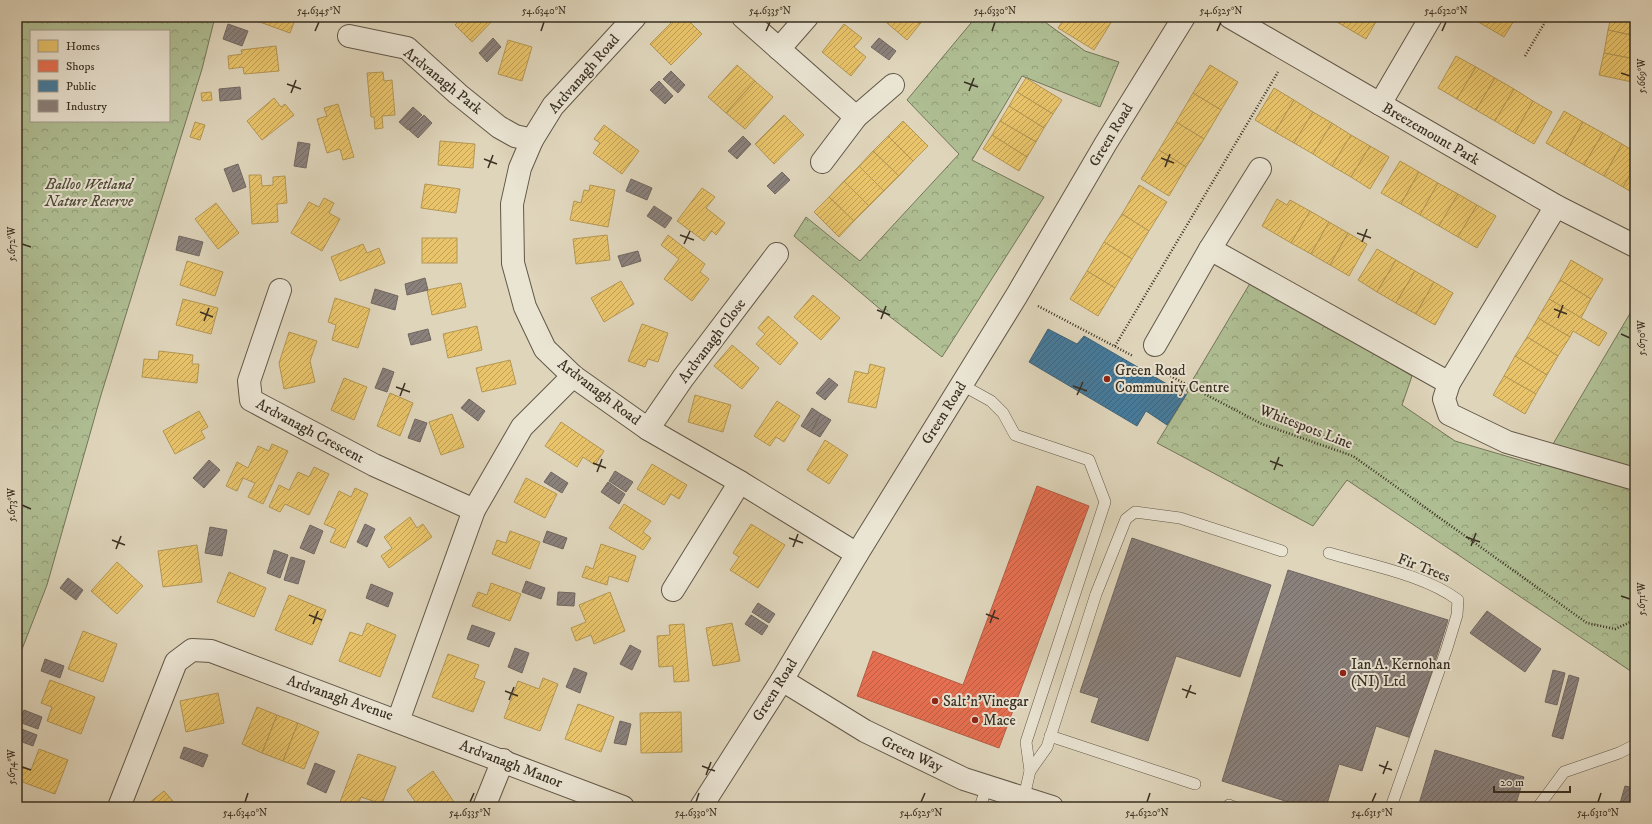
<svg xmlns="http://www.w3.org/2000/svg" width="1652" height="824" font-family="'IM FELL DW Pica',serif">
<defs>
<pattern id="forest-crowns" width="20" height="18" patternUnits="userSpaceOnUse"><rect width="20" height="18" fill="#afbe93"/><path d="M2 6a3 3 0 1 1 6 0M12 15a3 3 0 1 1 6 0" fill="none" stroke="#8f9b78"/></pattern>
<pattern id="homes-hatch" width="6" height="6" patternUnits="userSpaceOnUse"><rect width="6" height="6" fill="#e9c46a"/><path d="M-1 1l2-2M0 6l6-6M5 7l2-2" fill="none" stroke="#bea057"/></pattern>
<pattern id="shops-hatch" width="6" height="6" patternUnits="userSpaceOnUse"><rect width="6" height="6" fill="#e76f51"/><path d="M-1 1l2-2M0 6l6-6M5 7l2-2" fill="none" stroke="#bc5c43"/></pattern>
<pattern id="public-hatch" width="6" height="6" patternUnits="userSpaceOnUse"><rect width="6" height="6" fill="#457b9d"/><path d="M-1 1l2-2M0 6l6-6M5 7l2-2" fill="none" stroke="#3b6580"/></pattern>
<pattern id="industry-hatch" width="6" height="6" patternUnits="userSpaceOnUse"><rect width="6" height="6" fill="#8a817c"/><path d="M-1 1l2-2M0 6l6-6M5 7l2-2" fill="none" stroke="#726a65"/></pattern>
</defs>
<rect width="100%" height="100%" fill="#dfd5bb"/>
<filter id="stains"><feTurbulence type="fractalNoise" baseFrequency=".005" numOctaves="4"/><feColorMatrix values="0 0 0 0 .2 0 0 0 0 .09 0 0 0 0 .02 0 0 0 .5 -.17"/></filter>
<radialGradient id="worn" r=".72"><stop offset=".6" stop-color="#630" stop-opacity="0"/><stop offset="1" stop-color="#630" stop-opacity=".3"/></radialGradient>
<g fill="url(#forest-crowns)" stroke="#74765a" fill-rule="evenodd">
<path d="M 17,17 L 215,17 L 202,69 L 101,395 L 47,585 L 17,662 ZM 31,31 L 169,31 L 169,121 L 31,121 Z"/>
<polygon points="976,17 1038,17 1085,51 1119,62 1100,107 1022,76 972,160 1044,197 942,357 880,309 794,236 806,217 860,261 959,154 907,100"/>
<polygon points="1252,280 1412,376 1402,405 1455,441 1540,466 1635,305 1635,674 1347,480 1313,526 1157,443 1188,392 1186,391"/>
</g>
<g fill="url(#homes-hatch)" stroke="#b49754">
<polygon points="258,17 296,17 290,33 257,21"/>
<polygon points="462,17 496,17 472,42 455,25"/>
<polygon points="677,17 685,17 702,34 671,65 650,44"/>
<polygon points="880,17 911,17 920,24 907,40"/>
<polygon points="911,17 926,17 920,24"/>
<polygon points="1065,17 1106,17 1112,21 1094,50 1058,28"/>
<polygon points="1340,17 1372,17 1377,20 1366,39 1337,22"/>
<polygon points="1477,17 1512,17 1515,19 1504,37 1475,20"/>
<polygon points="1611,17 1635,17 1635,36 1608,30"/>
<polygon points="844,24 862,38 854,47 866,57 851,76 822,52"/>
<polygon points="1608,30 1635,36 1635,59 1604,53"/>
<polygon points="508,40 532,47 522,81 498,74"/>
<polygon points="276,46 279,71 244,74 243,67 229,69 228,56 242,54 241,50"/>
<polygon points="1604,53 1635,59 1635,70 1632,82 1599,75"/>
<polygon points="1456,56 1476,67 1457,99 1438,88"/>
<polygon points="737,65 755,81 726,113 708,97"/>
<polygon points="1210,65 1238,82 1221,110 1193,93"/>
<polygon points="1476,67 1495,78 1476,110 1457,99"/>
<polygon points="383,72 384,81 392,80 395,115 382,116 383,128 375,129 374,117 371,117 367,73"/>
<polygon points="1026,78 1062,100 1053,114 1017,92"/>
<polygon points="1495,78 1514,89 1495,121 1476,110"/>
<polygon points="755,81 773,97 745,129 726,113"/>
<polygon points="1274,88 1294,100 1275,132 1255,120"/>
<polygon points="1514,89 1533,101 1515,133 1495,121"/>
<polygon points="211,92 212,100 202,101 201,93"/>
<polygon points="1017,92 1053,114 1044,128 1009,106"/>
<polygon points="1193,93 1221,110 1204,139 1176,122"/>
<polygon points="274,98 281,107 285,104 294,115 262,140 247,121"/>
<polygon points="1294,100 1313,112 1294,143 1275,132"/>
<polygon points="1533,101 1552,112 1534,144 1515,133"/>
<polygon points="338,104 354,157 343,160 340,149 327,153 317,119 327,116 324,108"/>
<polygon points="1009,106 1044,128 1036,142 1000,121"/>
<polygon points="1564,111 1583,122 1565,154 1546,143"/>
<polygon points="1313,112 1332,123 1313,154 1294,143"/>
<polygon points="784,115 804,135 774,164 755,144"/>
<polygon points="903,121 928,146 913,161 888,136"/>
<polygon points="1000,121 1036,142 1027,157 992,135"/>
<polygon points="195,122 205,125 200,140 190,137"/>
<polygon points="1176,122 1204,139 1186,167 1159,150"/>
<polygon points="1583,122 1603,133 1584,165 1565,154"/>
<polygon points="1332,123 1351,135 1332,166 1313,154"/>
<polygon points="604,125 639,151 622,174 593,153 600,143 594,139"/>
<polygon points="1603,133 1622,144 1604,176 1584,165"/>
<polygon points="992,135 1027,157 1019,171 983,149"/>
<polygon points="1351,135 1370,146 1351,177 1332,166"/>
<polygon points="888,136 913,161 899,176 873,151"/>
<polygon points="440,141 475,144 473,168 438,165"/>
<polygon points="1622,144 1635,152 1635,166 1623,187 1604,176"/>
<polygon points="1370,146 1389,157 1370,189 1351,177"/>
<polygon points="1159,150 1186,167 1169,196 1141,179"/>
<polygon points="873,151 899,176 884,191 859,166"/>
<polygon points="1400,161 1419,172 1401,204 1381,193"/>
<polygon points="859,166 884,191 869,206 844,181"/>
<polygon points="1635,166 1635,194 1623,187"/>
<polygon points="1419,172 1438,183 1420,215 1401,204"/>
<polygon points="249,175 261,175 262,186 273,185 273,177 285,176 287,203 277,204 278,222 252,224"/>
<polygon points="844,181 869,206 854,221 829,197"/>
<polygon points="1438,183 1458,194 1439,226 1420,215"/>
<polygon points="425,184 460,189 456,213 421,208"/>
<polygon points="590,185 615,190 608,227 570,220 574,201 581,203 584,190 589,191"/>
<polygon points="1139,185 1167,202 1149,231 1122,214"/>
<polygon points="702,188 715,197 706,208 725,223 716,235 712,231 704,241 677,221"/>
<polygon points="1458,194 1477,205 1458,237 1439,226"/>
<polygon points="829,197 854,221 839,237 814,212"/>
<polygon points="324,198 334,203 329,213 340,219 322,251 291,233 309,202 319,207"/>
<polygon points="1277,199 1287,205 1290,200 1310,211 1291,243 1262,226"/>
<polygon points="216,203 239,233 218,249 195,219"/>
<polygon points="1477,205 1496,216 1477,248 1458,237"/>
<polygon points="1310,211 1329,222 1311,254 1291,243"/>
<polygon points="1122,214 1149,231 1132,259 1104,242"/>
<polygon points="1329,222 1348,233 1330,265 1311,254"/>
<polygon points="1348,233 1367,244 1349,276 1330,265"/>
<polygon points="607,235 610,260 576,264 573,239"/>
<polygon points="668,235 705,264 700,272 709,279 692,301 664,279 679,259 661,245"/>
<rect x="422" y="238" width="35" height="25"/>
<polygon points="1104,242 1132,259 1115,288 1087,271"/>
<polygon points="363,244 367,253 379,248 385,263 340,281 331,257"/>
<polygon points="1377,249 1396,260 1377,292 1358,280"/>
<polygon points="1396,260 1415,271 1396,303 1377,292"/>
<polygon points="1571,260 1603,279 1591,299 1560,280"/>
<polygon points="187,261 223,272 215,296 180,285"/>
<polygon points="1087,271 1115,288 1098,316 1070,299"/>
<polygon points="1415,271 1434,282 1416,314 1396,303"/>
<polygon points="1560,280 1591,299 1581,318 1549,299"/>
<polygon points="621,281 634,304 604,322 591,298"/>
<polygon points="1434,282 1453,293 1435,325 1416,314"/>
<polygon points="461,283 466,307 432,315 427,290"/>
<polygon points="813,295 840,318 821,340 794,317"/>
<polygon points="335,298 370,309 358,348 332,340 336,325 328,322"/>
<polygon points="183,299 218,308 211,334 176,325"/>
<polygon points="1549,299 1607,333 1599,346 1573,331 1570,337 1538,318"/>
<polygon points="768,316 798,343 780,365 756,344 765,334 758,328"/>
<polygon points="1538,318 1570,337 1558,356 1527,337"/>
<polygon points="642,324 668,333 658,362 648,359 645,367 628,361"/>
<polygon points="477,326 482,350 448,358 443,334"/>
<polygon points="289,332 317,341 310,361 315,382 284,389 279,363"/>
<polygon points="1527,337 1558,356 1547,375 1515,356"/>
<polygon points="732,345 759,368 742,389 714,366"/>
<polygon points="159,351 193,355 192,364 199,364 197,383 142,377 144,359 158,360"/>
<polygon points="1515,356 1547,375 1536,394 1504,376"/>
<polygon points="510,360 516,384 482,392 476,368"/>
<polygon points="870,364 885,368 876,408 848,402 855,371 868,374"/>
<polygon points="1504,376 1536,394 1525,414 1493,395"/>
<polygon points="344,378 367,387 354,420 331,410"/>
<polygon points="390,393 413,403 400,436 377,426"/>
<polygon points="695,395 731,405 723,432 688,422"/>
<polygon points="777,401 800,416 784,442 776,437 770,446 754,436"/>
<polygon points="199,411 208,427 201,431 205,438 175,454 163,431"/>
<polygon points="452,414 464,447 441,455 429,422"/>
<polygon points="561,422 604,451 595,465 583,457 577,467 545,446"/>
<polygon points="825,440 848,455 829,484 807,470"/>
<polygon points="272,444 288,451 263,504 248,497 255,483 243,478 237,491 226,486 237,462 248,468 258,446 269,451"/>
<polygon points="652,464 687,485 679,499 671,494 664,505 637,489"/>
<polygon points="314,467 329,474 309,515 285,504 280,512 269,507 279,485 289,490 298,472 309,477"/>
<polygon points="526,478 557,494 545,518 514,502"/>
<polygon points="355,488 368,494 345,548 330,542 336,529 324,524 339,491 351,497"/>
<polygon points="624,504 651,521 643,532 651,538 643,550 609,528"/>
<polygon points="410,517 417,528 423,524 432,537 389,568 381,556 392,548 384,537"/>
<polygon points="751,524 785,545 758,588 730,570 739,557 733,553"/>
<polygon points="510,531 540,542 530,569 492,554 497,540 506,543"/>
<polygon points="601,544 636,556 628,582 609,576 607,585 582,577 586,566 593,569"/>
<polygon points="197,545 202,582 163,587 158,551"/>
<polygon points="117,562 143,586 117,614 91,591"/>
<polygon points="229,572 266,588 254,617 217,602"/>
<polygon points="491,583 521,594 510,621 472,606 478,592 487,595"/>
<polygon points="610,592 625,631 594,644 591,635 576,641 571,628 586,622 579,605"/>
<polygon points="289,595 326,610 312,645 275,630"/>
<polygon points="367,623 396,635 380,677 339,661 350,632 362,636"/>
<polygon points="732,623 740,661 713,666 706,628"/>
<polygon points="684,624 689,681 674,682 673,666 659,667 657,636 670,635 669,625"/>
<polygon points="83,631 117,644 103,682 68,669"/>
<polygon points="448,654 479,665 474,678 485,682 473,712 432,697"/>
<polygon points="543,678 558,684 540,731 504,718 518,681 539,689"/>
<polygon points="50,680 95,697 81,734 47,721 52,707 41,703"/>
<polygon points="218,693 224,723 186,732 180,701"/>
<polygon points="578,704 614,717 601,752 565,739"/>
<polygon points="257,707 277,715 262,753 242,744"/>
<polygon points="681,712 682,752 641,753 640,713"/>
<polygon points="277,715 298,723 283,761 262,753"/>
<polygon points="298,723 319,732 304,769 283,761"/>
<polygon points="39,749 68,760 55,794 17,780 17,771 19,765 31,770"/>
<polygon points="358,754 396,767 382,804 361,797 357,807 340,802"/>
<polygon points="433,771 454,802 447,807 419,807 407,790"/>
<polygon points="164,791 178,807 144,807"/>
</g>
<polygon fill="url(#shops-hatch)" stroke="#b35c43" points="1037,486 1089,506 999,748 857,696 873,651 963,685"/>
<polygon fill="url(#public-hatch)" stroke="#416478" points="1048,329 1077,344 1084,336 1186,395 1167,425 1146,411 1137,426 1029,362"/>
<g fill="url(#industry-hatch)" stroke="#726861">
<polygon points="228,24 248,31 242,46 223,39"/>
<polygon points="493,38 501,47 487,62 479,53"/>
<polygon points="879,38 896,51 889,60 871,47"/>
<polygon points="671,71 685,85 678,93 663,79"/>
<polygon points="659,81 673,96 665,104 650,90"/>
<polygon points="240,87 241,99 220,101 219,89"/>
<polygon points="413,107 422,115 408,130 399,122"/>
<polygon points="424,115 432,123 418,138 409,130"/>
<polygon points="743,136 751,144 737,159 728,151"/>
<polygon points="298,142 310,144 306,168 294,166"/>
<polygon points="238,164 246,187 233,192 224,169"/>
<polygon points="782,172 790,180 775,194 767,186"/>
<polygon points="631,179 652,188 647,200 626,191"/>
<polygon points="654,206 672,218 665,228 647,216"/>
<polygon points="179,236 203,242 199,256 176,250"/>
<polygon points="638,251 641,261 622,267 618,256"/>
<polygon points="425,278 428,290 407,295 405,284"/>
<polygon points="375,289 398,296 395,310 371,303"/>
<polygon points="428,329 431,340 411,345 408,334"/>
<polygon points="383,368 394,372 387,392 375,388"/>
<polygon points="829,378 838,385 825,400 816,393"/>
<polygon points="469,399 485,411 478,421 461,408"/>
<polygon points="812,408 821,414 811,432 801,426"/>
<polygon points="821,414 831,420 820,437 811,432"/>
<polygon points="415,419 427,423 420,442 408,438"/>
<polygon points="209,460 220,470 204,488 193,478"/>
<polygon points="615,471 633,482 626,492 609,481"/>
<polygon points="551,472 568,483 562,493 544,482"/>
<polygon points="608,482 625,494 619,504 601,492"/>
<polygon points="365,524 375,529 367,547 357,542"/>
<polygon points="310,525 323,531 314,554 300,548"/>
<polygon points="210,527 227,530 222,556 205,553"/>
<polygon points="547,531 567,538 563,549 543,542"/>
<polygon points="1132,538 1271,585 1240,677 1176,656 1148,741 1091,722 1099,698 1080,692"/>
<polygon points="274,550 288,555 280,578 267,573"/>
<polygon points="291,557 305,561 298,584 284,580"/>
<polygon points="1288,570 1448,620 1411,738 1376,726 1362,771 1339,764 1326,807 1304,807 1222,781"/>
<polygon points="68,578 83,590 76,600 60,588"/>
<polygon points="526,581 545,588 541,599 522,592"/>
<polygon points="371,584 393,593 388,607 366,598"/>
<polygon points="558,592 575,593 574,606 557,605"/>
<polygon points="758,603 775,614 769,623 752,612"/>
<polygon points="1487,611 1541,649 1525,672 1470,633"/>
<polygon points="751,615 768,626 762,635 745,624"/>
<polygon points="472,625 495,633 489,647 467,639"/>
<polygon points="630,645 641,651 632,670 620,664"/>
<polygon points="515,648 529,653 522,673 508,667"/>
<polygon points="45,659 64,666 60,678 41,671"/>
<polygon points="574,668 587,673 580,693 566,687"/>
<polygon points="1553,670 1565,673 1557,705 1545,702"/>
<polygon points="1569,675 1579,678 1563,739 1552,736"/>
<polygon points="24,710 42,717 38,729 19,722"/>
<polygon points="620,721 631,724 626,745 614,743"/>
<polygon points="19,728 37,735 33,746 17,740"/>
<polygon points="184,747 208,755 203,767 180,758"/>
<polygon points="1435,750 1524,777 1515,807 1418,807"/>
<polygon points="315,763 335,771 326,793 307,784"/>
<polygon points="1625,786 1635,788 1635,807 1619,807"/>
</g>
<g fill="none" stroke-linecap="round" stroke-linejoin="round">
<g stroke="#625848" stroke-width="12">
<g id="service">
<polyline points="962,385 991,401 1003,413 1015,435 1089,460 1105,502 1026,742 1030,771"/>
<path d="M 1329,553 C 1369,565 1425,575 1458,600 L 1457,615 L 1447,648 L 1391,807"/>
<polyline points="1050,736 1195,784"/>
<polyline points="1024,797 1030,771 1047,747 1096,594 1126,519 1135,512 1180,518 1282,551"/>
<polyline points="1229,805 1234,807"/>
<polyline points="980,807 987,786"/>
<polyline points="1538,807 1564,772 1619,753 1635,745"/>
</g>
</g>
<g stroke="#625848" stroke-width="24">
<g id="minor">
<polyline points="635,17 553,106 532,140 520,168 512,204 513,263 525,307 545,349 573,376 648,429 740,482 857,554"/>
<polyline points="743,17 856,117"/>
<polyline points="1230,17 1556,206 1635,246"/>
<polyline points="349,36 407,48 458,94 499,127 515,136 532,140"/>
<polyline points="779,49 807,17"/>
<polyline points="1380,104 1431,17"/>
<polyline points="822,162 856,117 893,85"/>
<polyline points="1556,206 1449,383 1444,399 1449,414 1507,442 1635,479"/>
<polyline points="1210,249 1449,383"/>
<polyline points="280,290 249,381 251,400 374,465 474,510"/>
<polyline points="1155,345 1210,249 1260,169"/>
<polyline points="648,429 683,378 777,254"/>
<polyline points="673,590 740,482"/>
<polyline points="782,680 865,731 964,779 1052,807"/>
<polyline points="398,721 474,510 522,427 573,376"/>
<polyline points="119,807 176,662 192,650 211,651 623,807"/>
<polyline points="484,807 503,760"/>
</g>
</g>
<g stroke="#625848" stroke-width="24">
<polyline id="tertiary" points="701,807 782,680 857,554 1017,295 1106,143 1184,17"/>
</g>
<g stroke="#392f22" stroke-width="2.5" stroke-dasharray="1 2" stroke-linecap="butt">
<polyline points="1525,56 1548,17"/>
<polyline points="1038,306 1133,356"/>
<polyline points="1115,346 1278,72"/>
<polyline points="1157,369 1262,424 1353,456 1587,623 1615,629 1635,620"/>
</g>
<use href="#service" stroke="#eae4d3" stroke-width="11"/>
<use href="#minor" stroke="#eae4d3" stroke-width="22"/>
<use href="#tertiary" stroke="#eae4d3" stroke-width="22"/>
</g>
<path fill="none" stroke="#392f22" stroke-width="1.5" d="M 315,31 L 319,22M 541,31 L 544,22M 766,31 L 770,22M 992,31 L 995,22M 1217,31 L 1221,22M 1442,31 L 1446,22M 1621,73 L 1630,76M 964,82 L 978,87M 287,84 L 301,89M 969,91 L 974,78M 291,93 L 296,80M 1161,158 L 1174,163M 484,159 L 497,164M 1165,167 L 1170,154M 488,168 L 493,155M 1357,233 L 1371,238M 680,235 L 694,240M 1362,242 L 1367,229M 22,244 L 31,247M 684,244 L 690,231M 1554,309 L 1567,314M 877,310 L 890,315M 200,312 L 213,317M 1558,318 L 1563,305M 881,319 L 886,306M 204,321 L 209,308M 1621,334 L 1630,338M 1073,386 L 1087,391M 396,387 L 410,392M 1077,395 L 1083,382M 400,396 L 405,383M 1270,461 L 1283,466M 593,463 L 606,468M 1274,470 L 1279,457M 597,472 L 602,459M 22,505 L 31,509M 1466,537 L 1480,542M 789,538 L 803,543M 112,540 L 125,545M 1471,546 L 1476,533M 793,547 L 798,534M 116,549 L 121,536M 1621,596 L 1630,599M 986,614 L 999,619M 309,615 L 322,620M 990,623 L 995,610M 313,624 L 318,611M 1182,689 L 1196,694M 505,691 L 518,696M 1186,698 L 1191,685M 509,700 L 514,687M 1379,765 L 1392,770M 702,766 L 715,771M 22,767 L 31,770M 1383,774 L 1388,761M 706,775 L 711,762M 245,802 L 248,793M 470,802 L 474,793M 696,802 L 699,793M 921,802 L 925,793M 1147,802 L 1150,793M 1372,802 L 1376,793M 1598,802 L 1601,793"/>
<g fill="#8f2418" stroke="#eae4d3" stroke-width="1.5">
<circle cx="1107" cy="379" r="4"/>
<circle cx="1343" cy="673" r="4"/>
<circle cx="935" cy="701" r="4"/>
<circle cx="975" cy="720" r="4"/>
</g>
<g text-anchor="middle" dominant-baseline="central" stroke-width="4" stroke-linejoin="round" paint-order="stroke">
<g font-size="15" fill="#392f22" stroke="#eae4d3">
<text transform="translate(584 74) rotate(-49)">Ardvanagh Road</text>
<text transform="translate(443 81) rotate(39)">Ardvanagh Park</text>
<text transform="translate(1431 134) rotate(30)">Breezemount Park</text>
<text transform="translate(1111 135) rotate(-59)">Green Road</text>
<text transform="translate(712 341) rotate(-53)">Ardvanagh Close</text>
<text transform="translate(599 392) rotate(37)">Ardvanagh Road</text>
<text transform="translate(944 413) rotate(-58)">Green Road</text>
<text transform="translate(1306 427) rotate(21)">Whitespots Line</text>
<text transform="translate(310 431) rotate(28)">Ardvanagh Crescent</text>
<text transform="translate(1424 568) rotate(21)">Fir Trees</text>
<text transform="translate(775 690) rotate(-58)">Green Road</text>
<text transform="translate(340 698) rotate(19)">Ardvanagh Avenue</text>
<text transform="translate(912 754) rotate(25)">Green Way</text>
<text transform="translate(511 764) rotate(21)">Ardvanagh Manor</text>
</g>
<g font-size="15" font-style="italic" fill="#514c39" stroke="#eae4d3">
<text x="89" y="184">Balloo Wetland<tspan x="89" dy="17">Nature Reserve</tspan></text>
</g>
<g font-size="15" fill="#392f22" stroke="#eae4d3" text-anchor="start">
<text x="1115" y="370">Green Road<tspan x="1115" dy="17">Community Centre</tspan></text>
<text x="1351" y="664">Ian A. Kernohan<tspan x="1351" dy="17">(NI) Ltd</tspan></text>
<text x="943" y="701">Salt'n'Vinegar</text>
<text x="983" y="720">Mace</text>
</g>
</g>
<rect width="1652" height="824" fill="none" stroke="#dfd5bb" stroke-width="44"/>
<rect x="30" y="30" width="140" height="92" fill="#eae4d3" stroke="#a39c8c"/>
<rect x="38" y="40" width="20" height="12" fill="#e9c46a" stroke="#a39c8c"/>
<text x="66" y="50" font-size="12" fill="#392f22">Homes</text>
<rect x="38" y="60" width="20" height="12" fill="#e76f51" stroke="#a39c8c"/>
<text x="66" y="70" font-size="12" fill="#392f22">Shops</text>
<rect x="38" y="80" width="20" height="12" fill="#457b9d" stroke="#a39c8c"/>
<text x="66" y="90" font-size="12" fill="#392f22">Public</text>
<rect x="38" y="100" width="20" height="12" fill="#8a817c" stroke="#a39c8c"/>
<text x="66" y="110" font-size="12" fill="#392f22">Industry</text>
<path d="M1494 786v6h76v-6" fill="none" stroke="#392f22" stroke-width="2"/>
<text x="1500" y="786" font-size="12" fill="#392f22" stroke="#eae4d3" stroke-width="3" paint-order="stroke">20 m</text>
<rect x="22" y="22" width="1608" height="780" fill="none" stroke="#392f22" stroke-width="1.5"/>
<g font-size="10" text-anchor="middle" fill="#392f22">
<text x="319" y="14">54.6345°N</text>
<text x="544" y="14">54.6340°N</text>
<text x="770" y="14">54.6335°N</text>
<text x="995" y="14">54.6330°N</text>
<text x="1221" y="14">54.6325°N</text>
<text x="1446" y="14">54.6320°N</text>
<text transform="translate(1641 76) rotate(-90)" y="4">5.669°W</text>
<text transform="translate(11 244) rotate(-90)" y="4">5.672°W</text>
<text transform="translate(1641 338) rotate(-90)" y="4">5.670°W</text>
<text transform="translate(11 505) rotate(-90)" y="4">5.673°W</text>
<text transform="translate(1641 599) rotate(-90)" y="4">5.671°W</text>
<text transform="translate(11 767) rotate(-90)" y="4">5.674°W</text>
<text x="245" y="816">54.6340°N</text>
<text x="470" y="816">54.6335°N</text>
<text x="696" y="816">54.6330°N</text>
<text x="921" y="816">54.6325°N</text>
<text x="1147" y="816">54.6320°N</text>
<text x="1372" y="816">54.6315°N</text>
<text x="1598" y="816">54.6310°N</text>
</g>
<rect width="100%" height="100%" filter="url(#stains)"/>
<rect width="100%" height="100%" fill="url(#worn)"/>
</svg>
